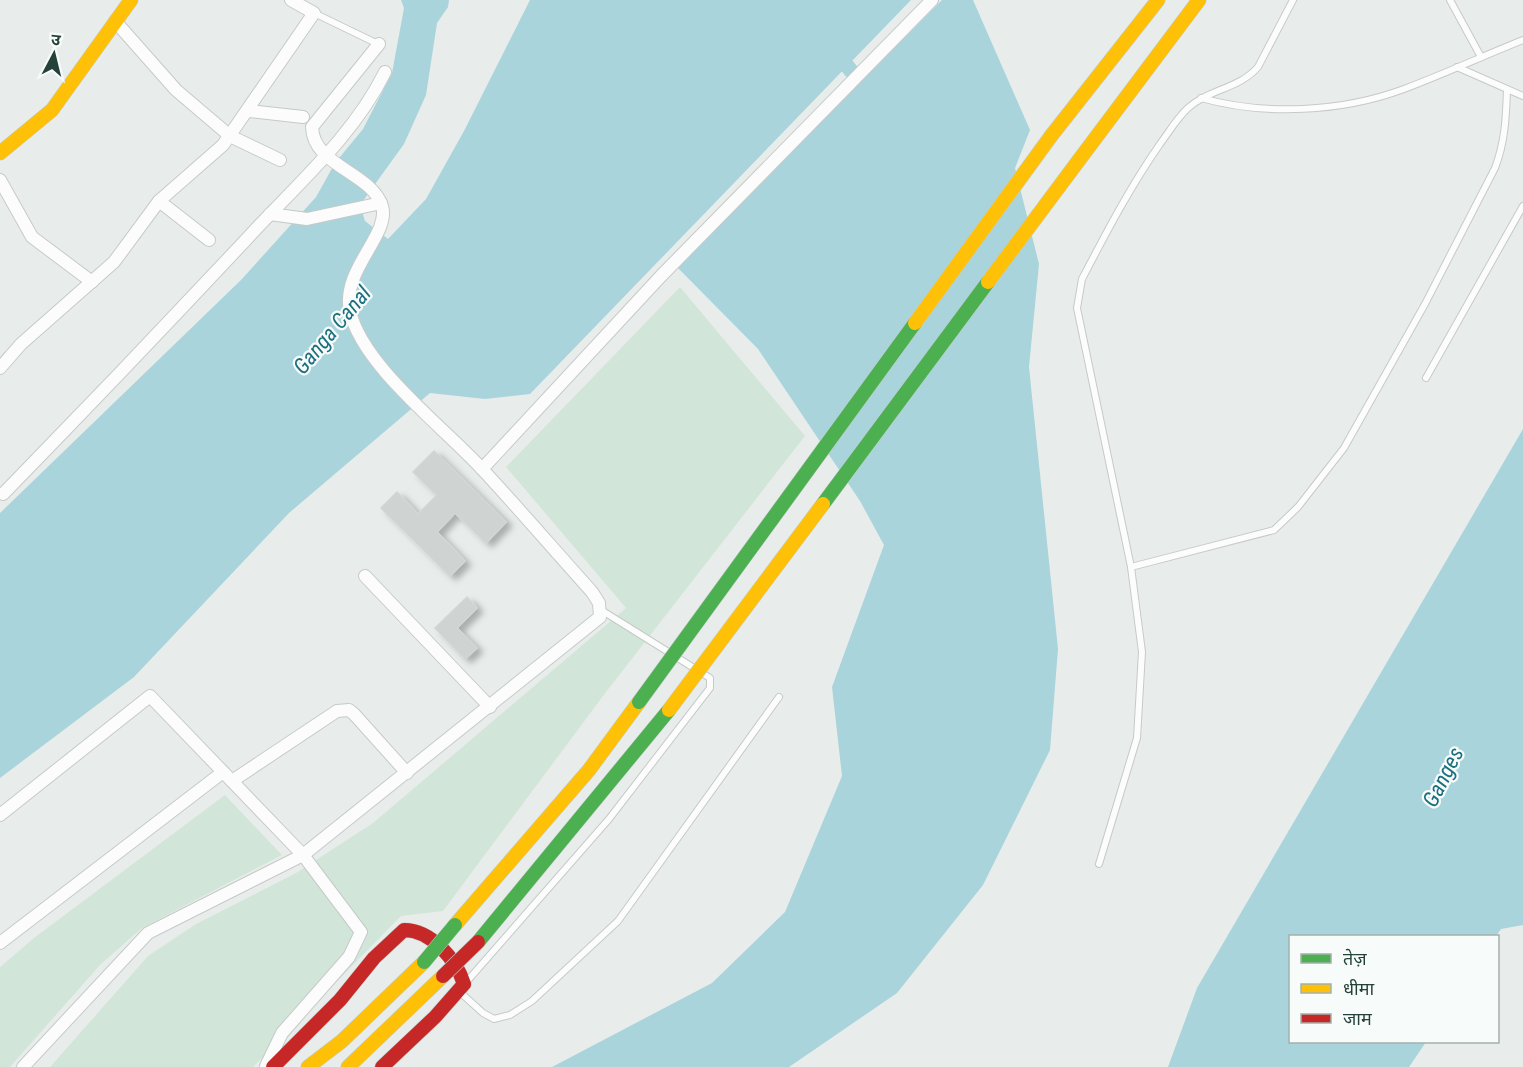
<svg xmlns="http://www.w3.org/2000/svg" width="1523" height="1067" font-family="'Roboto Condensed','Noto Sans Devanagari',sans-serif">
<defs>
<filter id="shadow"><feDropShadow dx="6" dy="4" stdDeviation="3" flood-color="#0004"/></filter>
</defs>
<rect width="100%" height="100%" fill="#e8edeb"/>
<g fill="#d1e6d8">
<polygon points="680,287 805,436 603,696 443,911 401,916 253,1067 50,1067 148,956 196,924 296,873 373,823 626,608 506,467"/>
<polygon points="225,795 282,855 142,928 100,965 10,1067 0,1067 0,967 34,938"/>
</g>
<g fill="#a9d4db">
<polygon points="401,0 449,0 448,7 437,23 426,95 404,144 360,205 365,221 388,239 426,199 464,131 530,0 911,0 530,394 485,399 430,393 289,513 134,677 0,778 0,513 241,280 316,197 335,163 363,129 392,73 404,8"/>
<polygon points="942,0 973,0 1030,130 1015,168 1039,264 1029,367 1058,649 1050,750 983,885 897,993 789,1067 552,1067 712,983 785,912 842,776 832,687 884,545 860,501 758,349 677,267"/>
<polygon points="1523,429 1523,925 1501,929 1496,936 1290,936 1290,1042 1426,1042 1409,1067 1168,1067 1197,988"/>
</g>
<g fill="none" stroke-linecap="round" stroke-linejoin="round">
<polyline stroke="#a9d4db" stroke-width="15" points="835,51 865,88"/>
</g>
<g fill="#cfd4d2" stroke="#d1d6d4" stroke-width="1.5" filter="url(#shadow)">
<polygon points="434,451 506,522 486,543 455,513 437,532 465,561 450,576 381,508 397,492 418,514 437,495 413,472"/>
<polygon points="467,597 477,608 457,628 477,648 465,659 435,628"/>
</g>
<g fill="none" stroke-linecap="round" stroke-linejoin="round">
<g stroke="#c5cac8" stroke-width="8">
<g id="lane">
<polyline points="1450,0 1481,57"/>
<polyline points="314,13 378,44"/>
<polyline points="1457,67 1523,96"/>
<path d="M 1201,98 C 1265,116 1342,112 1404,89 C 1444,74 1483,56 1523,40"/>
<polyline points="1426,378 1523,206"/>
<path d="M 1131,567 L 1274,530 L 1298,507 L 1344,448 L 1425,304 L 1495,168 C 1505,142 1506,118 1507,90"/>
<path d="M 1099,864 L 1137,738 L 1142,652 L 1131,567 L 1077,308 L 1082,279 C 1106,233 1130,187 1160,144 C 1169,132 1177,118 1188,108 C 1209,89 1239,89 1258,67 L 1293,0"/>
<polyline points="469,979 609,819 710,688 710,678 601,610"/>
<polyline points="462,994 483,1013 494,1019 510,1015 532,1001 618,921 779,697"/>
</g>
</g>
<g stroke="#c5cac8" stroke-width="14">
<g id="street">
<polyline points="115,21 176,90 230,136 280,160"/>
<polyline points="249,111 303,117"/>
<polyline points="0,180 32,237 92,282"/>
<polyline points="159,201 209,240"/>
<polyline points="270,214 307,219 381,203"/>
<polyline points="0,368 21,344 114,262 159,201 223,145 314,13 291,0"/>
<polyline points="482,469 661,276 932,0"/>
<path d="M 3,494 C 88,407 172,319 255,230 C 301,181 355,133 385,72"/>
<polyline points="365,576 490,707"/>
<polyline points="232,781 337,711 349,710 354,714 407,773"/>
<polyline points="0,815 150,696 303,855 361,932 349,957 282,1033 266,1066"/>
<polyline points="0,943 223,772"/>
<path d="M 23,1067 L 148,933 L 303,855 L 600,617 L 599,603 L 592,592 C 556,552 520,510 483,470 C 446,429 362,366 350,311 C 341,270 391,234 382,206 C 371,172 313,166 312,127 L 379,44"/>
</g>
</g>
<g stroke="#c3cbc8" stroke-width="15">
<polyline id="fast" points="478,942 669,710"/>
</g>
<g stroke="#c3cbc8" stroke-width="15">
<g id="slow">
<polyline points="1051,136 1158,0"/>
<polyline points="0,153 52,110 131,0"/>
<polyline points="1079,160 1199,0"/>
<polyline points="455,925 589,770 639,702"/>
<polyline points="308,1067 342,1041 424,962"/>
<polyline points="348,1067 443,976"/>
</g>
</g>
<g stroke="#c3cbc8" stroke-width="15">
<path id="jam" d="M 273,1067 L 340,1000 L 374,958 L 404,930 C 431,930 456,959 464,984 L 435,1017 L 382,1067"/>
</g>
<use href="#lane" stroke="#fcfcfc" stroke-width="6"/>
<use href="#street" stroke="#fcfcfc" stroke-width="12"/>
<use href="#fast" stroke="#4caf50" stroke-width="14"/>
<use href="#slow" stroke="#ffc107" stroke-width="14"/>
<use href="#jam" stroke="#c62828" stroke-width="14"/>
<g stroke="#c3ccc9" stroke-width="15" stroke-linecap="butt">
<g id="fast-bridge">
<polyline points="823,504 988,282"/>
<polyline points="639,702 915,323"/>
<polyline points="424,962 455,925"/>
</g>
</g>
<g stroke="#c3ccc9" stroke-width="15" stroke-linecap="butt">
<g id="slow-bridge">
<polyline points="988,282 1079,160"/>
<polyline points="915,323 1051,136"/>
<polyline points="669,710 823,504"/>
</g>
</g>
<g stroke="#c3ccc9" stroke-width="15" stroke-linecap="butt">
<polyline id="jam-bridge" points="443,976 478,942"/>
</g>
<use href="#fast-bridge" stroke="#4caf50" stroke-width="14"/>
<use href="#slow-bridge" stroke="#ffc107" stroke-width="14"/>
<use href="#jam-bridge" stroke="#c62828" stroke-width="14"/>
</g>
<g text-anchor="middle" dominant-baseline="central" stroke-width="4.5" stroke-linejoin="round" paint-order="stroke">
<g font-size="22" font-style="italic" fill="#1c6f80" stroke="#f7fbf9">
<text transform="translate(332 330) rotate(-50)">Ganga Canal</text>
<text transform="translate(1443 777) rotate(-63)">Ganges</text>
</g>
</g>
<rect x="1289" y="935" width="210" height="108" fill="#f7fbf9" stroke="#a3b1ad" stroke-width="1.5"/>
<rect x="1301" y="954" width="30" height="9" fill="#4caf50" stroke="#a3b1ad" stroke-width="1.5"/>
<text x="1343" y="965" font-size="18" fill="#24423a">तेज़</text>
<rect x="1301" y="984" width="30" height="9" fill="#ffc107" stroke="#a3b1ad" stroke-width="1.5"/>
<text x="1343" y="995" font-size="18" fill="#24423a">धीमा</text>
<rect x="1301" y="1014" width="30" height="9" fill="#c62828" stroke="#a3b1ad" stroke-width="1.5"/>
<text x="1343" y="1025" font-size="18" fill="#24423a">जाम</text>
<g transform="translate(54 54) rotate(7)" stroke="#f7fbf9" stroke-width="4.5" paint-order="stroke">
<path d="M0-4.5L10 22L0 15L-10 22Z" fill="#24423a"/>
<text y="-9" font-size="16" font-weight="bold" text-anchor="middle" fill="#24423a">उ</text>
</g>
</svg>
